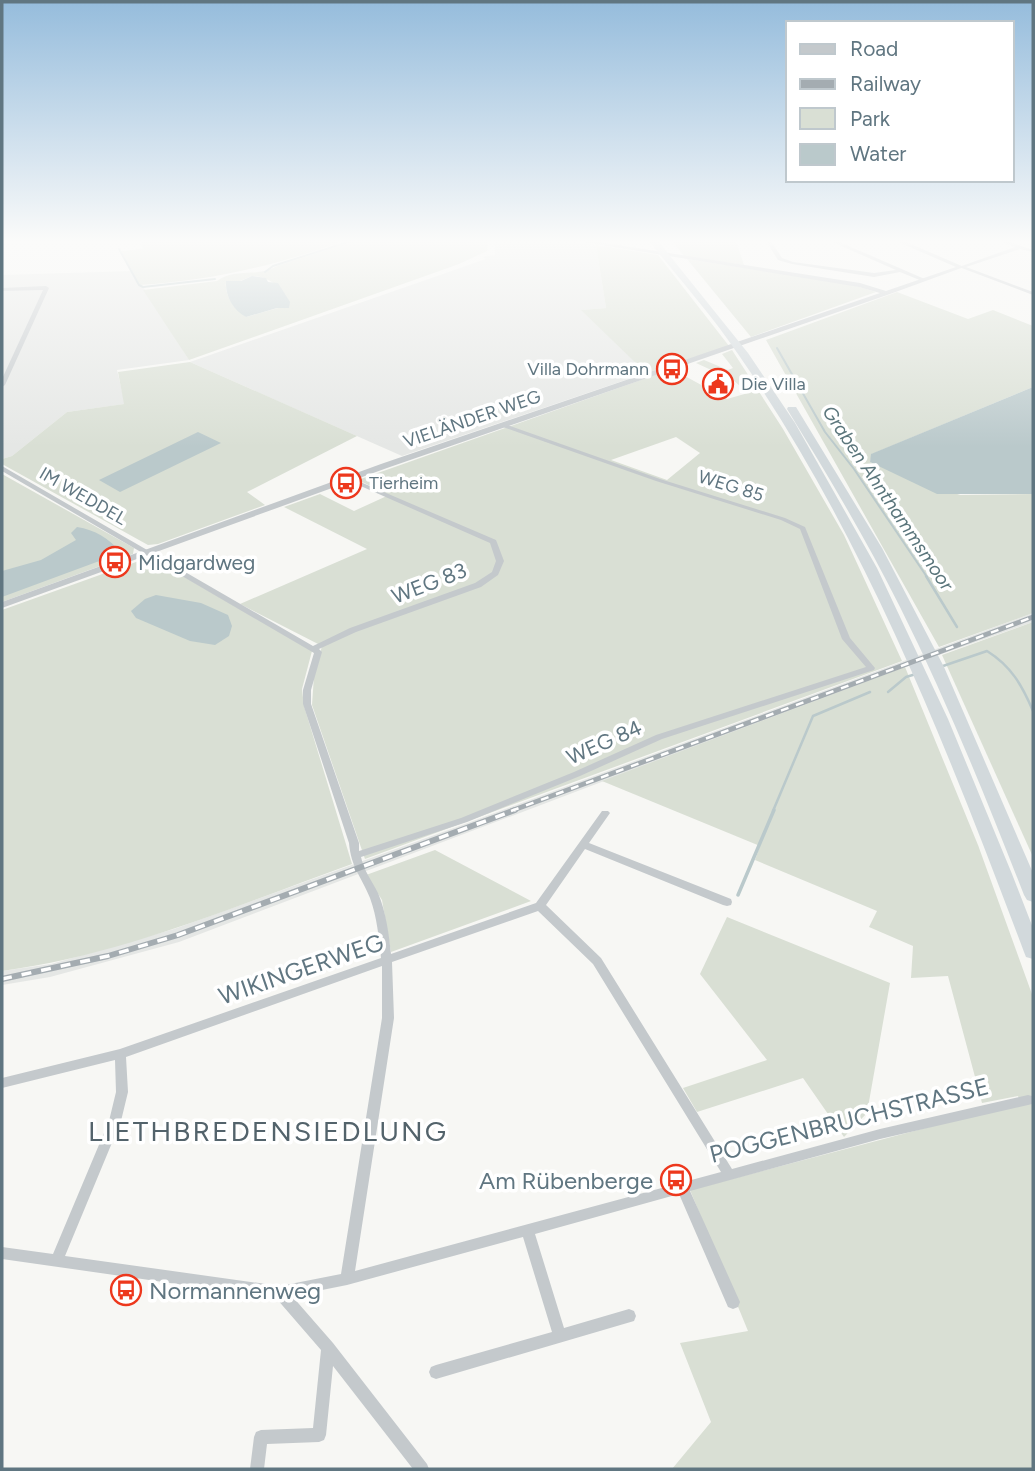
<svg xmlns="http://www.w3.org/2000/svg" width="1035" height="1471" font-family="Figtree,sans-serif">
<rect width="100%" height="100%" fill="#f7f7f4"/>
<g fill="#e5e7e5">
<polygon points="495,241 572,241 596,245 606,308 582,310 646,373 402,456 190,362 486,259 482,257 495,255"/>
<polygon points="133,271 189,360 117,370 125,404 67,412 12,456 2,459 2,275"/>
<polygon points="1033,613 1033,622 905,667 179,942 50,977 2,985 2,971 51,964 174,929 465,824"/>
</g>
<g fill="#d9dfd4" fill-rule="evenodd">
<path d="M 140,241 L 343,241 C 279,265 209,281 140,285 L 121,251 L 143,249 Z"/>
<path d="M 354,241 L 488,241 L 487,251 L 459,264 L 189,360 L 143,290 L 217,281 C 236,267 258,278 277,266 ZM 252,276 C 270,276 286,290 288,308 L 278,308 L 246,317 C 235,308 224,297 226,281 L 240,281 Z"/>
<polygon points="672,241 736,241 744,265 684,256"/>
<polygon points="596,245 658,255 729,346 646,373 581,310 606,308"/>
<polygon points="687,259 853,285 876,292 751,337"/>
<polygon points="897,292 968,319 993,310 1033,326 1033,387 872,454 870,462 960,495 1033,494 1033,613 939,647 766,340"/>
<path d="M 732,350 L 783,429 L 844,535 L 902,661 L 365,859 L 312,705 L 314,676 L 322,646 L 240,604 L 367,549 L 284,507 L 320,494 L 354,511 L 389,495 L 358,480 L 672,369 L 727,399 L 748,393 L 733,380 L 696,363 L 704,360 L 728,370 L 733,368 L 722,354 ZM 676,437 L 700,453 L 667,480 L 611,460 Z"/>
<polygon points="190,362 357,436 247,492 265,505 158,544 148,545 2,464 2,459 12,456 67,412 124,404 118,372"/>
<polygon points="2,474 134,548 133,554 2,602"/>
<path d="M 150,557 L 312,651 L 302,689 L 304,706 L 352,864 C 238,905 123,955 2,971 L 2,610 Z"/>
<polygon points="1033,622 1033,857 942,655"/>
<polygon points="905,667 978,845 1033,997 1033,1469 672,1469 711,1422 680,1343 748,1331 690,1190 956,1120 1021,1105 1018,1096 982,1103 948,976 911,978 913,946 869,927 877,911 755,860 760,846 602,781"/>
<polygon points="435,850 531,901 391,952 382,900 366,875"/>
<polygon points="727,917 890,983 867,1113 844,1137 803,1078 697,1112 683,1088 767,1060 700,974"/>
</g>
<g fill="#bac9cb">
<path d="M 252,276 L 266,278 L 268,282 L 278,283 L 290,302 L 289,308 L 277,308 L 246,317 C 233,310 225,296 226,281 L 241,281 Z"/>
<polygon points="1033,387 1033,494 937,494 870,462 871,454"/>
<polygon points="198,432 221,443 120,492 99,480"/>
<path d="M 77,527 C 95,530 109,538 121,553 L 2,597 L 2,571 L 41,560 L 76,540 L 71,533 Z"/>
<polygon points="156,595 201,603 228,615 232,626 229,636 215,645 190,641 136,618 131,611 145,599"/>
</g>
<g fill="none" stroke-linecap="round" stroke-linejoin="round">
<g stroke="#bac9cb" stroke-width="2">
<polyline points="119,249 139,285 143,287 215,279"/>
<polyline points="265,272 273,266 351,241"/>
<polyline points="777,348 825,432 854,469 927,577"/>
</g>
<g stroke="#bac9cb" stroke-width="2.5">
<polyline points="926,576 957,627"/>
<path d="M 943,666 L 987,651 C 1011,666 1022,685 1033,711"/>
<polyline points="888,692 906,677 916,674"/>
<polyline points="773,811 813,716 870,692"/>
</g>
<polyline stroke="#bac9cb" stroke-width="3.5" points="738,895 774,810"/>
<g fill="#c4c9cc" fill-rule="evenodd">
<polygon points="766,241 771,241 782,258 793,262 874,273 896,270 830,241 837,241 927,280 922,281 900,272 874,277 792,264 778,260"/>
<polygon points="999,241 1007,241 1033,250 1033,252 1020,249 966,267 1033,292 1033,295 959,267 1015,247"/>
<polygon points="46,286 49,288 5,385 2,387 2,379 43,290 2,291 2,288"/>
<path d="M 502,423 L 660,479 L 785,518 L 805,527 L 850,638 L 875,668 L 874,670 L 662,739 L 580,776 L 467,822 L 361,857 C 364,871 372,881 378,893 C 386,912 389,934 391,954 L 536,903 L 602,811 L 608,811 L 610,813 L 589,843 L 731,899 L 732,902 L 731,905 L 727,906 L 723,905 L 585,849 L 546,905 L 601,958 L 732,1169 L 880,1129 L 1028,1095 L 1032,1096 L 1033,1099 L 1032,1104 L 1028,1105 L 880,1139 L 690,1191 L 740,1302 L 738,1307 L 733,1309 L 728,1307 L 679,1194 L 535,1234 L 564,1328 L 629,1309 L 634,1311 L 636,1316 L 634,1321 L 436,1379 L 431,1377 L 429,1372 L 431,1367 L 436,1365 L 552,1332 L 523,1237 L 347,1285 L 292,1296 L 333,1343 L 427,1464 L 429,1469 L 413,1469 L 333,1366 L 326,1435 L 324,1440 L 319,1442 L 267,1444 L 264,1469 L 250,1469 L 254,1437 L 256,1432 L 261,1430 L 313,1428 L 321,1350 L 276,1298 L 2,1259 L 2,1247 L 53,1254 L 109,1121 L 116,1092 L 115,1060 L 2,1088 L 2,1078 L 120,1049 L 381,958 C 379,938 377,917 370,898 C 361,876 351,867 349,843 L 303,704 L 303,690 L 314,653 L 2,471 L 2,466 L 313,646 L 350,628 L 475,583 L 492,572 L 496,561 L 490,543 L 347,480 L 347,478 L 351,478 L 496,540 L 504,561 L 498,575 L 481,587 L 356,632 L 319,649 L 322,652 L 311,690 L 311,704 L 359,843 L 359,851 L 461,818 L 574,772 L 656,735 L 866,667 L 842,639 L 800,529 L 781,520 L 656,481 L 500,426 L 499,425 ZM 538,911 L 593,964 L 721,1172 L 355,1271 L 394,1018 L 392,962 ZM 382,966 L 382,1018 L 341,1274 L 280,1286 L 65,1256 L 121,1121 L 128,1092 L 126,1057 Z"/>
</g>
<polygon fill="#c4c9cc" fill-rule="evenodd" points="577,241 592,241 860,283 886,291 956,267 896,241 904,241 964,267 890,294 387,468 2,608 2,602 381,464 880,293 859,287"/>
<g fill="#d2d9dc" fill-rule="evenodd">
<path d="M 649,241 L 658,241 L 748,353 L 795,423 L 877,568 L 948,719 L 1012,874 L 1033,928 L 1033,959 L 1026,957 L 1024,952 C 946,745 865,537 738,354 C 711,314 679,279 649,241 Z"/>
<path d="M 788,407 L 796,407 L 882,548 L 944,667 L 1033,873 L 1033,902 L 1027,900 L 1024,895 C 986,798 947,701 900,607 C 866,539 827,474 787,409 Z"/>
</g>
<g stroke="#a4acb1" stroke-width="5">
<polyline id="rail-far1" points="511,811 1033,617"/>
</g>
<g stroke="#a4acb1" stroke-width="6">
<polyline id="rail" points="2,979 108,956 178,935 515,810"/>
</g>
<use href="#rail-far1" stroke="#fff" stroke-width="2.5" stroke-dasharray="8" stroke-linecap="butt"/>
<use href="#rail" stroke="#fff" stroke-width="3.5" stroke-dasharray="10" stroke-linecap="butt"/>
</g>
<linearGradient id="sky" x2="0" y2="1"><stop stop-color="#95bcdc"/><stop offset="0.54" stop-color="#fbfbfa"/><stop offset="1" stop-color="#fbfbfa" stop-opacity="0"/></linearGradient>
<rect width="1035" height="447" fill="url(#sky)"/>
<defs>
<g id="bus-ring" transform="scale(1.575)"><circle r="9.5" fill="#fff" stroke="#ed381d" stroke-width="1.5"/><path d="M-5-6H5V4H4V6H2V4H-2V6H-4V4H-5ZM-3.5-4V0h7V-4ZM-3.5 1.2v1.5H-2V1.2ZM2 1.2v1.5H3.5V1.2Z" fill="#ed381d"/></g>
<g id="civic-ring" transform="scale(1.575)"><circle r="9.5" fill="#fff" stroke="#ed381d" stroke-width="1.5"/><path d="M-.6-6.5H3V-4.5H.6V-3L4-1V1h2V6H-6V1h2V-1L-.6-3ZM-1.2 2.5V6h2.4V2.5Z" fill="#ed381d"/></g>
</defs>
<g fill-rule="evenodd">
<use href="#bus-ring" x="672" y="369"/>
<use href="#civic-ring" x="718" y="384"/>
<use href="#bus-ring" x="346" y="483"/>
<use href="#bus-ring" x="115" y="562"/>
<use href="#bus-ring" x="676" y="1180"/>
<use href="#bus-ring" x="126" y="1290"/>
</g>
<g text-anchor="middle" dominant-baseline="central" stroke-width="7" stroke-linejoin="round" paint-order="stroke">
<g font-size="18" fill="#607681" stroke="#fff" text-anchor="start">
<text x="649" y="369" text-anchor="end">Villa Dohrmann</text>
<text x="741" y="384">Die Villa</text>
<text x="369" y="483">Tierheim</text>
</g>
<g font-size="18" fill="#607681" stroke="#fff">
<text transform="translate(472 419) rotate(-19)">VIELÄNDER WEG</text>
<text transform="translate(731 486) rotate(17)">WEG 85</text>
<text transform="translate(83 496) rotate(30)">IM WEDDEL</text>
</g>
<g font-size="19" font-style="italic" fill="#5b767c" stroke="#fff">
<text transform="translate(888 498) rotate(56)">Graben Ahnthammsmoor</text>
</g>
<g font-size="21" fill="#607681" stroke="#fff" text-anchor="start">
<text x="138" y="562">Midgardweg</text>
</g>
<g font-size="21" fill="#607681" stroke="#fff">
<text transform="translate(429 583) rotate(-21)">WEG 83</text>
<text transform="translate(604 742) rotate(-24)">WEG 84</text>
</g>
<g font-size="24" fill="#607681" stroke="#fff">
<text transform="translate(301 969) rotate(-19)">WIKINGERWEG</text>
<text transform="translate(849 1120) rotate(-14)">POGGENBRUCHSTRASSE</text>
</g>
<g font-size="24" fill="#607681" stroke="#fff" text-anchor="end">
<text x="653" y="1180">Am Rübenberge</text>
<text x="149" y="1290" text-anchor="start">Normannenweg</text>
</g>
<g font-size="28" letter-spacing="2" fill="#53636b" stroke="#fff">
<text x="268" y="1131">LIETHBREDENSIEDLUNG</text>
</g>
</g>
<rect width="1035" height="1471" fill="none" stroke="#607681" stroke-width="7"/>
<rect x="786" y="21" width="228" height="161" fill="#ffffff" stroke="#bfc8cd" stroke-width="2"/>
<rect x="800" y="44" width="35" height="10" fill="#c4c9cc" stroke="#bfc8cd" stroke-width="2"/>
<text x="850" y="56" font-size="21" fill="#607681">Road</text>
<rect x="800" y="79" width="35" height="10" fill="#a4acb1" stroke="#bfc8cd" stroke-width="2"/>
<text x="850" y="91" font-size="21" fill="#607681">Railway</text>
<rect x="800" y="108" width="35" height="21" fill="#d9dfd4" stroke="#bfc8cd" stroke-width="2"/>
<text x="850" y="126" font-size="21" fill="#607681">Park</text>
<rect x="800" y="144" width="35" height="21" fill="#bac9cb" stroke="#bfc8cd" stroke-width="2"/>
<text x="850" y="161" font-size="21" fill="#607681">Water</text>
</svg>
